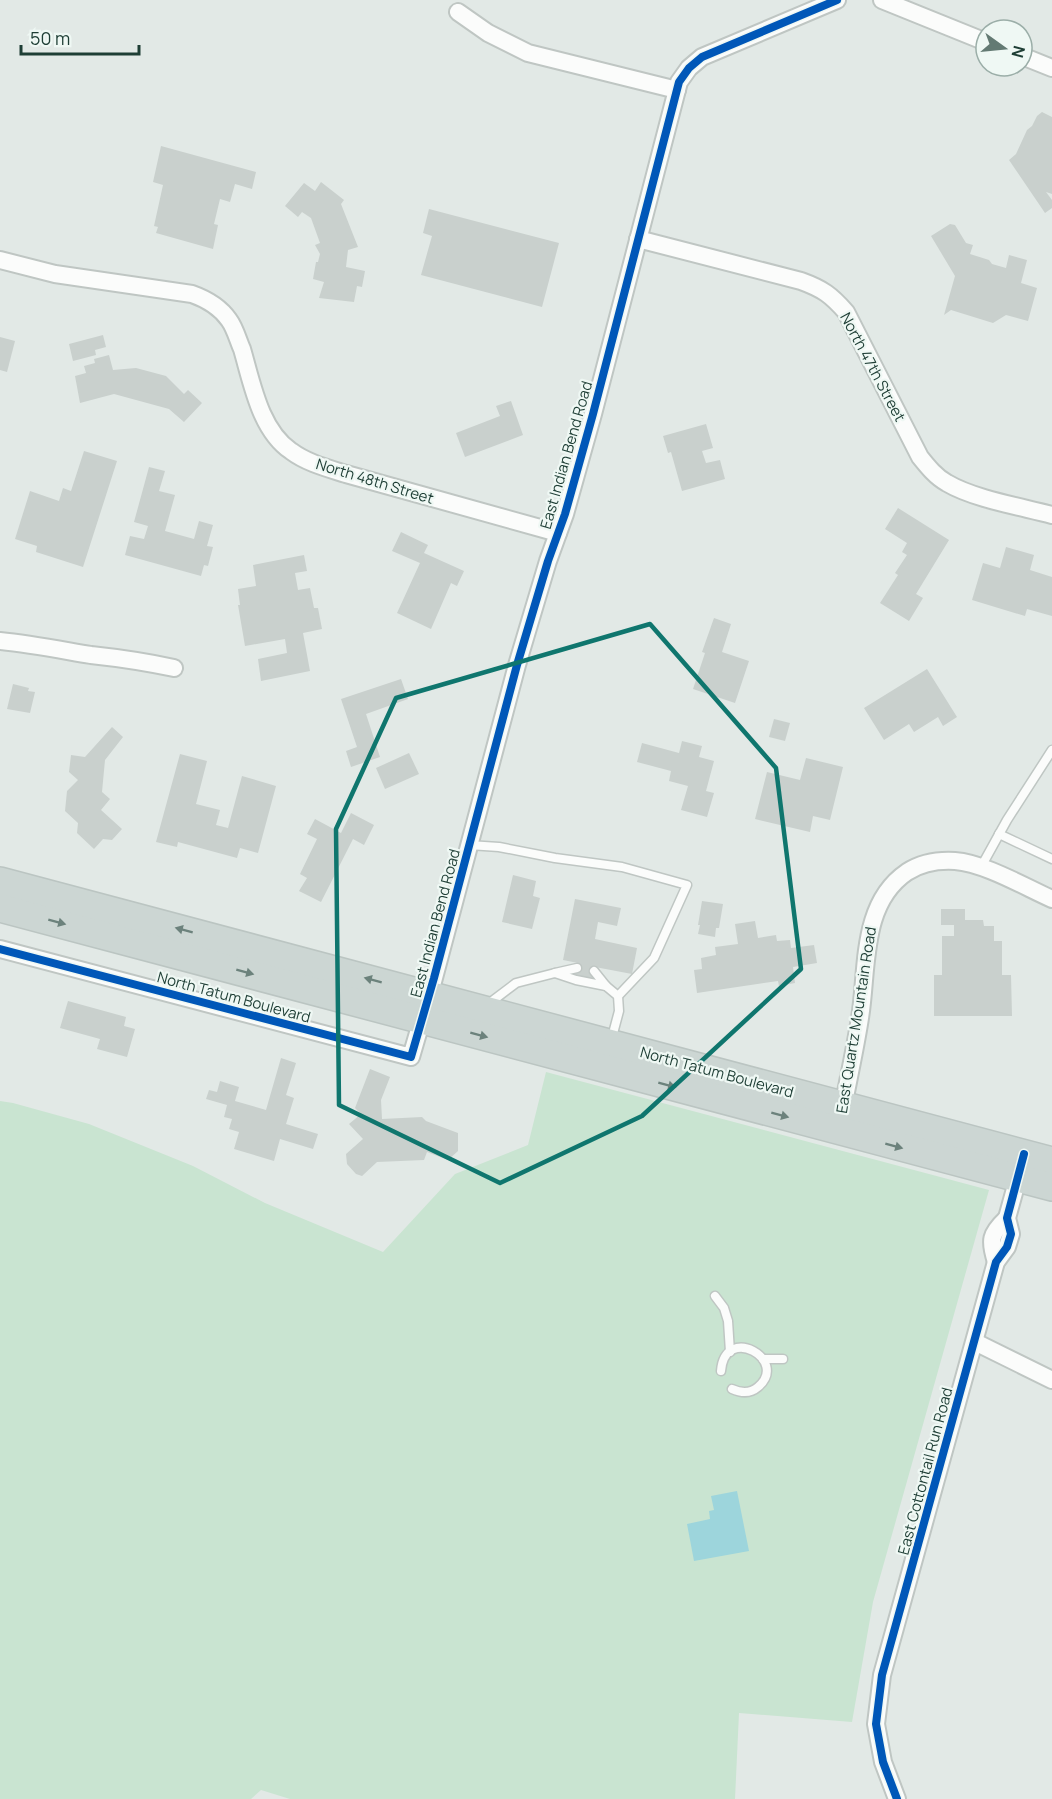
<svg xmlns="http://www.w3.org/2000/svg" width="1052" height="1799" font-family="Manrope,sans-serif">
<rect width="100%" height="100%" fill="#e2e9e6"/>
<polygon fill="#c9e4d1" points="546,1072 989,1190 873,1602 852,1722 739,1713 735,1799 290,1799 261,1790 251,1799 0,1799 0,1101 13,1103 89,1124 193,1166 265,1203 383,1252 455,1174 528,1145"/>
<polygon fill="#9dd5dc" points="737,1491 749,1551 694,1561 687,1524 710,1519 709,1511 714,1510 711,1496"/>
<g fill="#c9d0cd">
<polygon points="1042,112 1052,117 1052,194 1046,192 1052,200 1052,208 1045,213 1009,160 1016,154 1027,130 1032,126 1037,116"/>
<polygon points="161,146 256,172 252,189 235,184 230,202 220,199 214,224 218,225 213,249 156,233 158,227 154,226 163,185 153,182"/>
<polygon points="321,182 344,200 341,204 358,247 348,250 346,267 365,271 362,287 357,286 354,302 319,298 324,282 313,279 316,262 318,262 320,254 315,245 320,243 311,218 302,212 298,217 285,206 304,183 315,191"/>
<polygon points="429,209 559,243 542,307 421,275 432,236 423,233"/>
<polygon points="950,224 955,225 966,243 973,245 970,254 989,260 992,264 1006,268 1009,255 1027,260 1021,283 1037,288 1028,321 1006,315 993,323 951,310 944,315 955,276 931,236"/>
<polygon points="103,335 106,347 95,350 96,355 73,361 69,344"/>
<polygon points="0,337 15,341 7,372 0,370"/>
<polygon points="109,355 113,370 136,368 166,376 184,394 188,390 202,403 184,422 169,409 114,394 80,403 75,376 86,373 84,366 95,363 94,359"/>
<polygon points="511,401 523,435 465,457 456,433 500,416 496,406"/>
<polygon points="706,424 713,448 702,451 706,463 720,460 725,479 682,491 671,452 668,453 663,436"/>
<polygon points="84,451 117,461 83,567 36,552 37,546 15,539 30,491 59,501 63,488 71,491"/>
<polygon points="149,467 165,471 159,491 175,495 165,531 194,539 199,521 213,525 207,546 213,547 208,566 204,565 201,576 125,555 130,536 144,539 148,526 134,522"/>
<polygon points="898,508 949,540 916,594 923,598 909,621 880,603 898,575 895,573 907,555 902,552 907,543 885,529"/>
<polygon points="401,532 428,545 424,553 464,571 457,586 451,583 431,629 397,613 420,563 392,551"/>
<polygon points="1006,547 1034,555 1030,570 1052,577 1052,616 1027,609 1025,616 972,600 983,563 1000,568"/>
<polygon points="304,555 307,571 295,573 298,590 310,588 314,608 318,608 322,629 303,633 310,671 261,681 258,659 287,653 285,639 245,646 238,605 240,605 238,589 256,586 253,565"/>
<polygon points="714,618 731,624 722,652 749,661 735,703 693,689 705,653 702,652"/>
<polygon points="927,669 957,717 943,726 938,717 914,732 909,724 884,740 864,708"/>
<polygon points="401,679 408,699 366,714 380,757 351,767 346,751 357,747 341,699"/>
<polygon points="13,684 29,688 28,691 35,692 30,713 7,709"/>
<polygon points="774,719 790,723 785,741 769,737"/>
<polygon points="112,727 123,737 105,760 102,792 110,799 101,810 122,829 112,840 103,839 94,849 77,833 78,823 65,811 67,791 78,780 69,772 71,755 85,757"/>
<polygon points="682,741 702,746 699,757 714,761 706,791 714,793 707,817 681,810 688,786 669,781 671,771 637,762 642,743 679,753"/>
<polygon points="409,753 419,774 385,789 376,768"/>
<polygon points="180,754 207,761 196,804 220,810 216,825 228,828 242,776 276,786 258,853 240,848 237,858 178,842 177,847 156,842"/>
<polygon points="806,758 843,767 830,820 813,816 810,832 755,819 767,772 800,780"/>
<polygon points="351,813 374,825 364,845 353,839 321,902 299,891 307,878 300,874 317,839 307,834 315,819 341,833"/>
<polygon points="513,875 536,881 533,896 540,898 532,929 502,922"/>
<polygon points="575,899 621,908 617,926 598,922 595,939 637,948 632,974 595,967 592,979 575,976 578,963 563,960"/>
<polygon points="702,901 723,904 719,928 716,928 715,937 698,934 700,925 698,925"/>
<polygon points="941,909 965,909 965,920 983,920 984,926 994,926 994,941 1002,941 1002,975 1011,975 1012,1016 934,1016 934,975 942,975 942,936 954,936 954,925 941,925"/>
<polygon points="755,921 758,938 776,935 777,941 790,940 791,948 814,945 817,963 793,967 795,983 779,986 778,981 697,993 694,970 702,969 701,958 716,955 715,947 738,944 735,924"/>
<polygon points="68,1001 126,1017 124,1026 135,1029 127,1057 97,1049 100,1039 60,1028"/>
<polygon points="281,1058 296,1063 286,1095 294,1098 286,1124 318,1134 313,1149 280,1139 274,1161 234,1149 239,1132 229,1129 232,1119 224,1117 227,1105 206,1099 209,1090 217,1092 220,1081 239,1087 235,1101 266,1110"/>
<polygon points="370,1069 390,1077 381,1100 382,1119 422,1117 426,1121 458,1133 458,1151 448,1160 427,1152 424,1160 377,1162 362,1176 356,1174 347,1164 346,1154 363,1139 349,1124 361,1114 355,1108"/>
</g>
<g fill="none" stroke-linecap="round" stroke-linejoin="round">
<g stroke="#bfc6c3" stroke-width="11">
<g id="service">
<polyline points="999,834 1052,859"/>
<polyline points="469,845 499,847 555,858 622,867 687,885 654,958 618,996"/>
<polyline points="981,867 1007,820 1052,750"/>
<polyline points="594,971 606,986"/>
<polyline points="555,973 577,968"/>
<polyline points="487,1005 516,983 555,973 576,980 606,986 618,996 619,1011 611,1041"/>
<polyline points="715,1296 724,1308 728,1321 730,1352"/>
<polyline points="763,1359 783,1359"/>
<path d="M 721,1371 C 725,1323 790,1360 758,1387 C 750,1394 741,1393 732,1389"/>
</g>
</g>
<g stroke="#bfc6c3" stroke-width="20">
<g id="minor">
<polyline points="882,0 986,42"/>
<polyline points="458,12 488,33 528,53 677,90"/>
<polyline points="1022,56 1052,68"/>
<path d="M 638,239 L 801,281 C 823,289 831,295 846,312 L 920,457 C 928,467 936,477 947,483 C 974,499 1022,507 1052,515"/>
<path d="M 0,260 L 55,274 L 192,294 C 206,299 220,307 229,320 C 235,328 238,340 242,349 C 252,383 260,430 291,451 C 307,463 327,468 346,474 L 558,533"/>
<path d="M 0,641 C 31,644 61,650 91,655 C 119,658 146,662 174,668"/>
<polyline points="0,949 411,1057 434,978 517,665 548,561 565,514 593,414 679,82 689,68 702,57 837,0"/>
<path d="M 842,1112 C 848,1081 855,1050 860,1018 C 868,969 860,904 907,872 C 921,863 938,860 955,861 C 984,863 1025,887 1052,899"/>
<path d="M 996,1262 C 989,1240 990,1234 1007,1218"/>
<polyline points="975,1342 1052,1380"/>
<polyline points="897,1799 883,1762 876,1724 882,1675 996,1262 1007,1247 1011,1234 1007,1218 1020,1171"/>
</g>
</g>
<g stroke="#bbc5c2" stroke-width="30">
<g id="primary">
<polyline points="0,881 1052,1161"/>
<polyline points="0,908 1052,1187"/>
</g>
</g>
<use href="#service" stroke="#fbfcfb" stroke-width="8"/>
<use href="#minor" stroke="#fbfcfb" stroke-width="16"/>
<use href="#primary" stroke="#ccd6d3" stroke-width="27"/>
<g stroke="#eff8f4" stroke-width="11">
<g id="cycleway">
<polyline points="0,949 411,1057 434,978 517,665 548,561 565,514 593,414 679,82 689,68 702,57 837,0"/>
<polyline points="897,1799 883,1762 876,1724 882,1675 996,1262 1007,1247 1011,1234 1007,1218 1024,1154"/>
</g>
</g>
<use href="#cycleway" stroke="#0057b8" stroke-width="8"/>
</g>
<defs><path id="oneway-solid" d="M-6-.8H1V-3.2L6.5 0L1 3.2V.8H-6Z" transform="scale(1.5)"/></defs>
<g fill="#6c827c">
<use href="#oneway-solid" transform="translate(57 922) rotate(15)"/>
<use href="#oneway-solid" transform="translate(184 930) rotate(-165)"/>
<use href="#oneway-solid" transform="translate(245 972) rotate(15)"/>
<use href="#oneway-solid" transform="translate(373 980) rotate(-165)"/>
<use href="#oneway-solid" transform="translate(479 1035) rotate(15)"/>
<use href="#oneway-solid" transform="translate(667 1085) rotate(15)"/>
<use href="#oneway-solid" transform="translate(780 1115) rotate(15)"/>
<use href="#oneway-solid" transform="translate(894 1146) rotate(15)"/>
</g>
<path fill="none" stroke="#0f766e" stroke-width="4.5" stroke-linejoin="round" d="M 650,624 L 776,768 L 801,969 L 642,1116 L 500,1183 L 339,1105 L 336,829 L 396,698 Z"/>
<g text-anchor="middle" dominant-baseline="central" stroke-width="4.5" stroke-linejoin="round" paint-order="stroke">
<g font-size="15" fill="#1e3e35" stroke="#eff8f4">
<text transform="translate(873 367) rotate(62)">North 47th Street</text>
<text transform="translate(566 455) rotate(-74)">East Indian Bend Road</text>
<text transform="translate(375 481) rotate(17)">North 48th Street</text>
<text transform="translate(435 923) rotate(-75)">East Indian Bend Road</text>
<text transform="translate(234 997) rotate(15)">North Tatum Boulevard</text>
<text transform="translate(856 1020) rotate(-81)">East Quartz Mountain Road</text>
<text transform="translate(717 1072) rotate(15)">North Tatum Boulevard</text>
<text transform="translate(925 1471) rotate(-75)">East Cottontail Run Road</text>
</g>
</g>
<g transform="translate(1004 48) rotate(105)"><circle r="28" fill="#eff8f4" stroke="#9baea8" stroke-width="1.5"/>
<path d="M0-4.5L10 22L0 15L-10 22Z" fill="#637a73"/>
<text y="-9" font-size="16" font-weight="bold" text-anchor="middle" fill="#1e3e35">N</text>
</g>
<path d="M21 45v9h118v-9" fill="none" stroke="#1e3e35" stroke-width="3"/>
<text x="30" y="45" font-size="18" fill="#1e3e35" stroke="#eff8f4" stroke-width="4.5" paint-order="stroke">50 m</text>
</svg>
